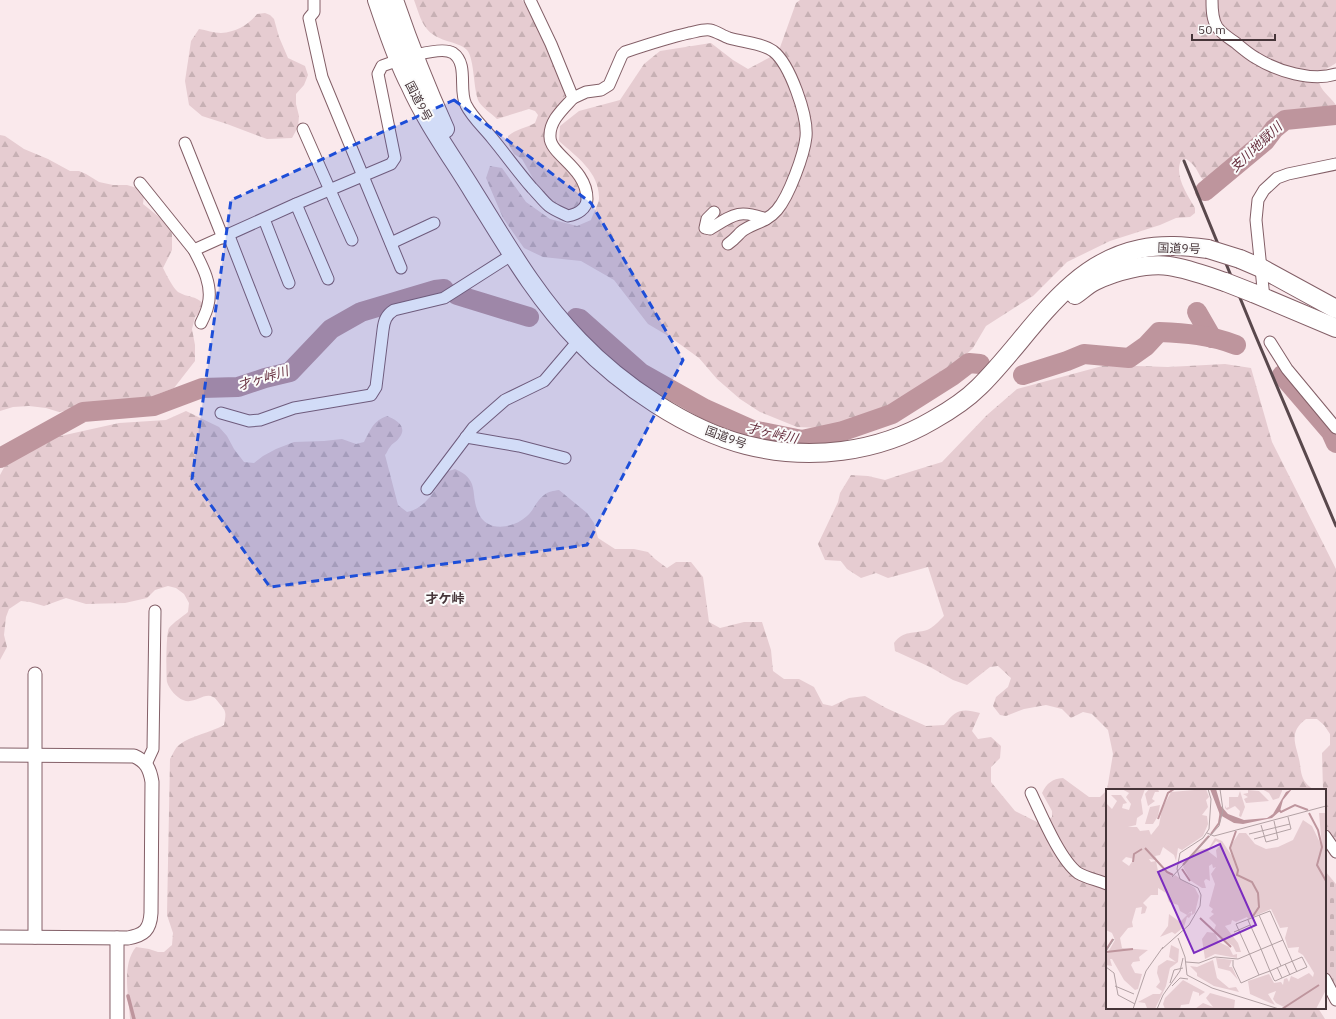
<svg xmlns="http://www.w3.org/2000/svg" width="1336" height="1019" font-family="'IBM Plex Sans','Noto Sans JP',sans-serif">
<defs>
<pattern id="forest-firs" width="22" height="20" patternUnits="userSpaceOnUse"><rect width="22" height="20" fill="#e6ccd1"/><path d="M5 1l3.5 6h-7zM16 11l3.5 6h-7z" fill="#c7b0b4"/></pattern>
<pattern id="cemetery-stones" width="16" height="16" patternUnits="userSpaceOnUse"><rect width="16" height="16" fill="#e6ccd1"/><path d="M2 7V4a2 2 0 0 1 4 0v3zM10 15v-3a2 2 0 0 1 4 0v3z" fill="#c7b0b4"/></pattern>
</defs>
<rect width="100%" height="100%" fill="#fae9ec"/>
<g fill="url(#forest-firs)">
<path d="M 414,0 L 522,0 L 528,9 L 563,83 L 565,96 L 545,135 L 546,145 L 549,152 L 570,172 L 583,189 L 583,201 L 576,209 L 565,212 L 551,202 L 535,182 L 522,159 L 514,154 L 508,143 L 508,136 C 516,129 526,128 535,123 L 538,115 L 535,111 L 529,109 L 497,119 C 492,114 483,108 479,102 C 473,90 475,60 467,50 C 462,45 454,43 447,41 C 423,33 422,22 414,0 Z"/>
<path d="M 800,0 L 1336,0 L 1336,63 C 1332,66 1325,69 1322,72 C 1312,85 1329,95 1336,105 L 1336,112 L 1332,114 L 1279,119 L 1262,140 L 1212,182 C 1199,182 1201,174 1194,166 C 1192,163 1189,161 1186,159 L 1181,160 C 1174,176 1187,194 1195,208 L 1195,213 L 1190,217 L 1176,218 L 1160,225 L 1110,241 L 1067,262 L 1033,296 L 986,326 L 973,348 L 949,371 L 894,406 L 822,428 L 797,427 L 760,412 L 740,399 L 717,379 L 699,358 L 670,337 L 648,324 L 614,280 L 581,261 L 543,257 L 524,248 L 503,218 L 486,178 L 490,166 L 502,168 L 526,202 L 550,219 L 577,226 L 591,220 C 593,214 598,205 599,199 C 600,173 577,157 559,141 L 560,126 L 579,111 L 620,100 L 644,64 L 660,51 L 711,43 L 733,60 L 748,69 L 778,53 L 796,3 Z"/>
<path d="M 265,13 L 270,15 L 274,19 L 279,37 L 288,58 L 305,66 L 308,75 L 304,85 L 296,94 L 296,104 L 299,116 L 298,127 L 292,138 L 267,139 L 227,124 L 202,116 L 189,105 L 185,81 L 191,41 L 199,29 C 206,30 214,33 221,33 C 236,32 248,25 257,14 Z"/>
<path d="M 0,135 L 5,136 L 24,149 L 48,159 L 70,171 L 79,171 L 86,174 L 99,182 L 113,185 L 127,185 L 137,188 L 144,195 L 143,204 L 159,217 L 172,232 L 172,250 L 163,268 C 166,274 173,288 178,292 C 188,298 195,295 204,304 L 202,311 L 195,317 L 192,329 L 195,345 L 195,361 L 174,388 L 158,394 L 141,404 L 111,406 L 83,404 L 71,410 L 59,412 L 46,408 L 29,406 L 13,407 L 0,411 Z"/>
<path d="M 1225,364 L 1251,368 L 1272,442 L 1336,569 L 1336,844 L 1325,826 L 1325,790 L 1323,790 L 1322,753 L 1330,745 L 1330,734 L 1324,725 L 1317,719 L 1306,719 C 1289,732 1295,742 1299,759 C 1301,767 1300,776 1306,783 C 1308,786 1311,787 1313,790 L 1107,790 L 1113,754 L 1108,730 L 1092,714 L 1083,712 L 1071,718 L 1062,709 L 1046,705 L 1024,709 L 1006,716 L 1000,715 L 993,706 L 996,697 L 1008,687 L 1011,678 L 998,666 L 990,667 L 967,685 L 953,680 L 930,667 L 895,651 L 894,643 C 904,630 913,634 927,630 C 933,628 940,620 944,616 L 928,567 L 888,578 L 876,573 L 861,578 L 847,569 L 841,561 L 825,560 L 818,544 L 838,502 L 840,493 L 851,475 L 868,476 L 885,480 L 903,474 L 942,462 L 987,415 L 1017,389 L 1106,365 L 1168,367 Z"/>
<path d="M 186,411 L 219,427 L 227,436 L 234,449 L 244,462 L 254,463 L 263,456 L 276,449 L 294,442 L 324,441 L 342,439 L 356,444 L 364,442 C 371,429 373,421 387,416 C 397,420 408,427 399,438 C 397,442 392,443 390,447 C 388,449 387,453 385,455 L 398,505 L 407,512 C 427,508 436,488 446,472 L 455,469 C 480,480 470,492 478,512 C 486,533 513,529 527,516 C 534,510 536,501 544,495 C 549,491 553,491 559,490 L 587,513 L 594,523 L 598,538 L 615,549 L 634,549 L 648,552 L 655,559 L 667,568 L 676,562 L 691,562 L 703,577 L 709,622 L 720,628 L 744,622 L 762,622 L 771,650 L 773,671 L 784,679 L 799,679 L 814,687 L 823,704 L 832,706 L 849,698 L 865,696 L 886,708 L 926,726 L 944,725 C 956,710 961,708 980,713 L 972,731 L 978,739 L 991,737 L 1001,746 L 1000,758 L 991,767 L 991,782 L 1015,811 L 1037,822 L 1041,823 L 1052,817 L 1052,811 L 1042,793 C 1047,783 1052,779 1063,778 L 1089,797 L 1100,797 L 1107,790 L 1107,1008 L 1318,1008 L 1325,1019 L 130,1019 C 129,997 121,965 136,947 L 149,949 L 158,952 L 164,952 L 172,945 L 173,933 L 167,915 L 170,759 C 173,754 175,748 179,745 C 192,735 210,733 224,725 C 226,713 227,712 219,703 C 217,701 216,698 213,697 C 204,692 194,705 183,700 C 177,698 169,689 167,682 C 166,676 166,632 169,628 C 174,622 182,617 188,612 L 189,603 L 184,594 L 176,588 L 168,586 L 155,590 L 147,598 L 125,603 L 86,604 L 66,598 L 44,606 L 30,602 L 21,601 L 9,609 L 6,617 L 4,635 L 7,647 L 0,660 L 0,475 L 7,462 L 28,448 L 56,437 L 119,423 L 166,420 Z"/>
</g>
<polygon fill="url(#cemetery-stones)" points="1325,871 1336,884 1336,993 1325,974"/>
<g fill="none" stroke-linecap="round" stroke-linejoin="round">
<polyline stroke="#be959d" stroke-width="3.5" points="128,996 134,1019"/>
<g stroke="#be959d" stroke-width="20">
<polyline points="1205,191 1265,141 1274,129 1285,120 1336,115"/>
<polyline points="457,295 529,317"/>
<polyline points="1197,312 1212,338"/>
<polyline points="576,318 580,319 641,373 705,409 752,430 802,440 843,431 892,414 952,376 969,363 980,364"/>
<path d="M 1023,375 L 1067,361 L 1084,354 L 1129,358 L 1146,346 L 1159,332 C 1185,333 1211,335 1236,345"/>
<polyline points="1282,375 1331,432 1336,443"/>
<polyline points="0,458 83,412 154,406 202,388 238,387 265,378 290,372 331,329 361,312 435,290 444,289"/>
</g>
<g stroke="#835f67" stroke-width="13">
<g id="minor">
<polyline points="314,0 314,12 309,18 322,77 401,268"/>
<path d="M 1212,0 C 1212,9 1212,19 1217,27 C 1222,34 1229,38 1236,43 C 1242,48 1249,54 1256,58 C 1277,71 1312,82 1336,74"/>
<path d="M 573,98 L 586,92 L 601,90 L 609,85 L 622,55 L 625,52 C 646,45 667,38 689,33 C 695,32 703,29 710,30 C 716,31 723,36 729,38 C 742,42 762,43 773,51 C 790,64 808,116 806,137 C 804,155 789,196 777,210 C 766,223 752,223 741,232 C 737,236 734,240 728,244"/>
<polyline points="303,129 352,240"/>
<polyline points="185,143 223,238"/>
<path d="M 140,183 L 194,250 C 203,267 213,286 208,305 C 207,311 204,317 201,323"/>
<polyline points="296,204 328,279"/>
<path d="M 714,212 L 707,219 L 705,228 L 710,229 C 734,214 739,209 766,219"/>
<polyline points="264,219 289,283"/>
<polyline points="229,236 266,331"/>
<polyline points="391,243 434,223"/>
<path d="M 194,250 L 296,204 L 391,164 L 395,158 L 378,74 L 382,66 C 396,61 440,45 453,53 C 469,64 458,90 466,105 C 472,117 484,128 492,138 C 506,155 518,172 532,188 C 538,194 543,201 549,206 C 554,210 562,213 568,216 C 577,214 587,209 587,199 C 587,168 550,155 550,137 C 549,121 563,109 573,98 L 551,44 L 530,0"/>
<polyline points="1264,298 1256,220 1258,200 1264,190 1277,178 1288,174 1336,164"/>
<polyline points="1270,342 1287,369 1336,428"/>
<path d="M 221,413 L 249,421 L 260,420 L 294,408 L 371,395 L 376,387 L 383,330 C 384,321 386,315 394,310 L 444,298 L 513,254"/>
<polyline points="466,437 519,446 565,458"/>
<polyline points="427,489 473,428 505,400 544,381 578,341"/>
<polyline points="146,764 153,749 155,611"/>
<path d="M 1031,793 C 1041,814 1060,860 1078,873 C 1086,878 1098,880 1107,884"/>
<polyline points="1325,836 1336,852"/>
<polyline points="1325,979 1336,1000"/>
</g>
</g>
<g stroke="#835f67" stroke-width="15">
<g id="tertiary">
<polyline points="35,674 35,937"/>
<path d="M 0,755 L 134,756 C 146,761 150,769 152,782 L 151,913 C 150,930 144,935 128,938 L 0,937"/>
<polyline points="117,1019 117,938"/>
</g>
</g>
<g stroke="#835f67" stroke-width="20">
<g id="trunk">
<path d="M 377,0 C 387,29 396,58 410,85 C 427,123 452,157 474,193 C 506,244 536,297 579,341 C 621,385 687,430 746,445 C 809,461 877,453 933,420 C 949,411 966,400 979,387 C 1030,337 1066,264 1140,249 C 1163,244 1185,246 1208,249"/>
<path d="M 394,0 C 409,44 426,87 445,129"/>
<polyline points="1240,259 1261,268 1336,309"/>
<polyline points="1253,293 1336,328"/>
<path d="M 1075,295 C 1081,291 1087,285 1095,281 C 1115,271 1146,263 1169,266 C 1189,269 1207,276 1225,282"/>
</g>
</g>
<use href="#minor" stroke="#fff" stroke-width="11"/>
<use href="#tertiary" stroke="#fff" stroke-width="13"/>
<use href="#trunk" stroke="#fff" stroke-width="18"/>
<polyline stroke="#59484c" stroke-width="3" points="1184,161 1254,332 1336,526"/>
<g stroke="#835f67" stroke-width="20" stroke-linecap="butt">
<g id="trunk-bridge">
<polyline points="1208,249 1240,259"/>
<polyline points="1225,282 1253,293"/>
</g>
</g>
<use href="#trunk-bridge" stroke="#fff" stroke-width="18"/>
</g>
<path fill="#1d4ed8" fill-opacity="0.2" stroke="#1d4ed8" stroke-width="3" stroke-dasharray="8 5" stroke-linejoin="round" d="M 454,100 L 591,203 L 683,360 L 587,545 L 270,587 L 192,479 L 231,200 Z"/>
<g text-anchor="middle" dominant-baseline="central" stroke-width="4" stroke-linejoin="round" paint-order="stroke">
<g font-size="12" fill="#463539" stroke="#fbfbfb">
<text transform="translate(419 101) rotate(62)">国道9号</text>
<text transform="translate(1179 248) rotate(2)">国道9号</text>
<text transform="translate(726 437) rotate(20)">国道9号</text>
</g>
<g font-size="13" font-style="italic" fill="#672f3e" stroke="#fbfbfb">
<text transform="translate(1256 147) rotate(-43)">支川地獄川</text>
<text transform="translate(263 378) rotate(-17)">才ヶ峠川</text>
<text transform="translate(772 433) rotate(13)">才ヶ峠川</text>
</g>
<g font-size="13" font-weight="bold" fill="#463539" stroke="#fbfbfb">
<text x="445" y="598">才ケ峠</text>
</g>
</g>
<g transform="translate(1106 789)">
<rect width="220" height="220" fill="#fae9ec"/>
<path d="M 142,1 L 153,2 L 163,12 L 140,14 L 138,10 L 142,8 L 137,5 L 142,4 ZM 134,2 L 139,18 L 135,28 L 133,27 L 134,22 L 129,17 L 121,21 L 119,19 L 119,16 L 120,19 L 123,18 L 123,8 L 132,8 Z" fill="#e6ccd1"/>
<path d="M 16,0 L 39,0 L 35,11 L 37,25 L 31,29 L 30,36 L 22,38 L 31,38 L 34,42 L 43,41 L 45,46 L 53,36 L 56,20 L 65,3 L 100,0 L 103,8 L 100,11 L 102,18 L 96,26 L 101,27 L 102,35 L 97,47 L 76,61 L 72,59 L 70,72 L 68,66 L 57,58 L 54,66 L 49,67 L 55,77 L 50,71 L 43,70 L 45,73 L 50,72 L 52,82 L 59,80 L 66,88 L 69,86 L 89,99 L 93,107 L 89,124 L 86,126 L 86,122 L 81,126 L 74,122 L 72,116 L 63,113 L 60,104 L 52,99 L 52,106 L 45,106 L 37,114 L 41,118 L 39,124 L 35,125 L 36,118 L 30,119 L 26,133 L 27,138 L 22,139 L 14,149 L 16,159 L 42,161 L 33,168 L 34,172 L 27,173 L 25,176 L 29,184 L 36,185 L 32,200 L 29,201 L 18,191 L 6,170 L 4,170 L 6,177 L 0,176 L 1,165 L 9,151 L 6,144 L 0,141 L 0,14 L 6,20 L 11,12 L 5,6 L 15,6 L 21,14 L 17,15 L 16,19 L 23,21 L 25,15 L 20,8 L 23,4 ZM 20,68 L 28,70 L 23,77 L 16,72 ZM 43,0 L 52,0 L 53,3 L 49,3 L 46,10 L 49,12 L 42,17 L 39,5 ZM 156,0 L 176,0 L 176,2 L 173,9 L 167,11 L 163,4 ZM 54,16 L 52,27 L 47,35 L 39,35 L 44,18 ZM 213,24 L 220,24 L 220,201 L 210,220 L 182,220 L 170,214 L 167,210 L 170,202 L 162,205 L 169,216 L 144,205 L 142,192 L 163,185 L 168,194 L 175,193 L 177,196 L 178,190 L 181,189 L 183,193 L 185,187 L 192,190 L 203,184 L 207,188 L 208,184 L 197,166 L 192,163 L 193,158 L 182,159 L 179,149 L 182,138 L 174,139 L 165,120 L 142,130 L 141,128 L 130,133 L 126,131 L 125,135 L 119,137 L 132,154 L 135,163 L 130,163 L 127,157 L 112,147 L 108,141 L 110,136 L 103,129 L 108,125 L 105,123 L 107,120 L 103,117 L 109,95 L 105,85 L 110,78 L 107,79 L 106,75 L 103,77 L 104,92 L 100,90 L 98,92 L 100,99 L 96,99 L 85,92 L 77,78 L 92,61 L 103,59 L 109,49 L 116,52 L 126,67 L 124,58 L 133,44 L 140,44 L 149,55 L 160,60 L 172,58 L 187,51 L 197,31 L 206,37 L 216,58 ZM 110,52 L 115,55 L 110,61 L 111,69 L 102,62 ZM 84,123 L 86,125 L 83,129 L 81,128 L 78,138 L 69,145 L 66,143 L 54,148 L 62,137 L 63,125 L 74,133 ZM 101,143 L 109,144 L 113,153 L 123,158 L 127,166 L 131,165 L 131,169 L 109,165 L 99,170 L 96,150 ZM 65,156 L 73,160 L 72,173 L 64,179 L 60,197 L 49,220 L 41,219 L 39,214 L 32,213 L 47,205 L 54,205 L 56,202 L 50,198 L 54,193 L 51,184 L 52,177 L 61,171 L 70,173 L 63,168 ZM 110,169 L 126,171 L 123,178 L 126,178 L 132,191 L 124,182 L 112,179 ZM 107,171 L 111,189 L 123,199 L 130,198 L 133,203 L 108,197 L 91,187 L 91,184 L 84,177 L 91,178 ZM 77,191 L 99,203 L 93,207 L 93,204 L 87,202 L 83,215 L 75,216 L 74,220 L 59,220 L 57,215 L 59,209 ZM 104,204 L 129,211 L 128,220 L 89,220 L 97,214 L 107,218 L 100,209 Z" fill="#e6ccd1" fill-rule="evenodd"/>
<path d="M 104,0 L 110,0 L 115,17 L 122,25 L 138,31 L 161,29 L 167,25 L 180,3 L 186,0 L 177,11 L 174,22 L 166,29 L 137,35 L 128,34 L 114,26 Z" fill="#be959d"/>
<path fill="none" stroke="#be959d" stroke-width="2" d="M 173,21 L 175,23 L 189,16 L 202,21M 203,24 L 212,41 L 216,58 L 211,76 L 220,92M 52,30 L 62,4 L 68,0M 130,42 L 124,59 L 132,81 L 131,86 L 146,93 L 152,104 L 153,118 L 147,127M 105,45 L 113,34 L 115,22M 39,59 L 61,83 L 67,86M 27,73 L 28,65 L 36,60M 77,76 L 103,47M 76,80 L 84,92M 94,129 L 125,158M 0,161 L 7,150M 0,163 L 27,160M 176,220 L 213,196"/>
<path fill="none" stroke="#b2a1a4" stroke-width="1" d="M 155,36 L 160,53 L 172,50 L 168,32M 101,44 L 108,47 L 220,17M 143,45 L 184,35M 148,50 L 185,40 L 182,28M 66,88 L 113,37 L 117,21 L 114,0M 153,126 L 175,177M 128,143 L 144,136M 72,149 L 79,168 L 81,186 L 106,199 L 173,220M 56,160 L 83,136 L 94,117 L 95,106 L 92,99 L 74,90 L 71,80 L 74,64 L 97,49 L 103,40 L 105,10 L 102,0M 0,162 L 8,150M 127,171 L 127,177 L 135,194 L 153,186 L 164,182 L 175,177 L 196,168 L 201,178 L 169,192 L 168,191 L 164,182 L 155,160 L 142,131M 80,173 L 93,174 L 109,168 L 132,170 L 177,151M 179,175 L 184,186M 0,178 L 8,184 L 12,206 L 29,215M 171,178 L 176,189M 153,186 L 130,135 L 164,122 L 191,183M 64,194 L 68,181 L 77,179M 9,197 L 28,205M 66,197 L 74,189 L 82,190M 27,220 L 40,182 L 57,158M 51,220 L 57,206 L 74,182 L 77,169"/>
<path fill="#7b2cbf" fill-opacity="0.15" stroke="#7b2cbf" stroke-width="2" d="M 114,55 L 150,136 L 88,164 L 52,83 Z"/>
<rect width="220" height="220" fill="none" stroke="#463539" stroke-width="2"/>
</g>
<path d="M1192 34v6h83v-6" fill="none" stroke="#463539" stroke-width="2"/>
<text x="1198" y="34" font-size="12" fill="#463539" stroke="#fbfbfb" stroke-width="3" paint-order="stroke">50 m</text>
</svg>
